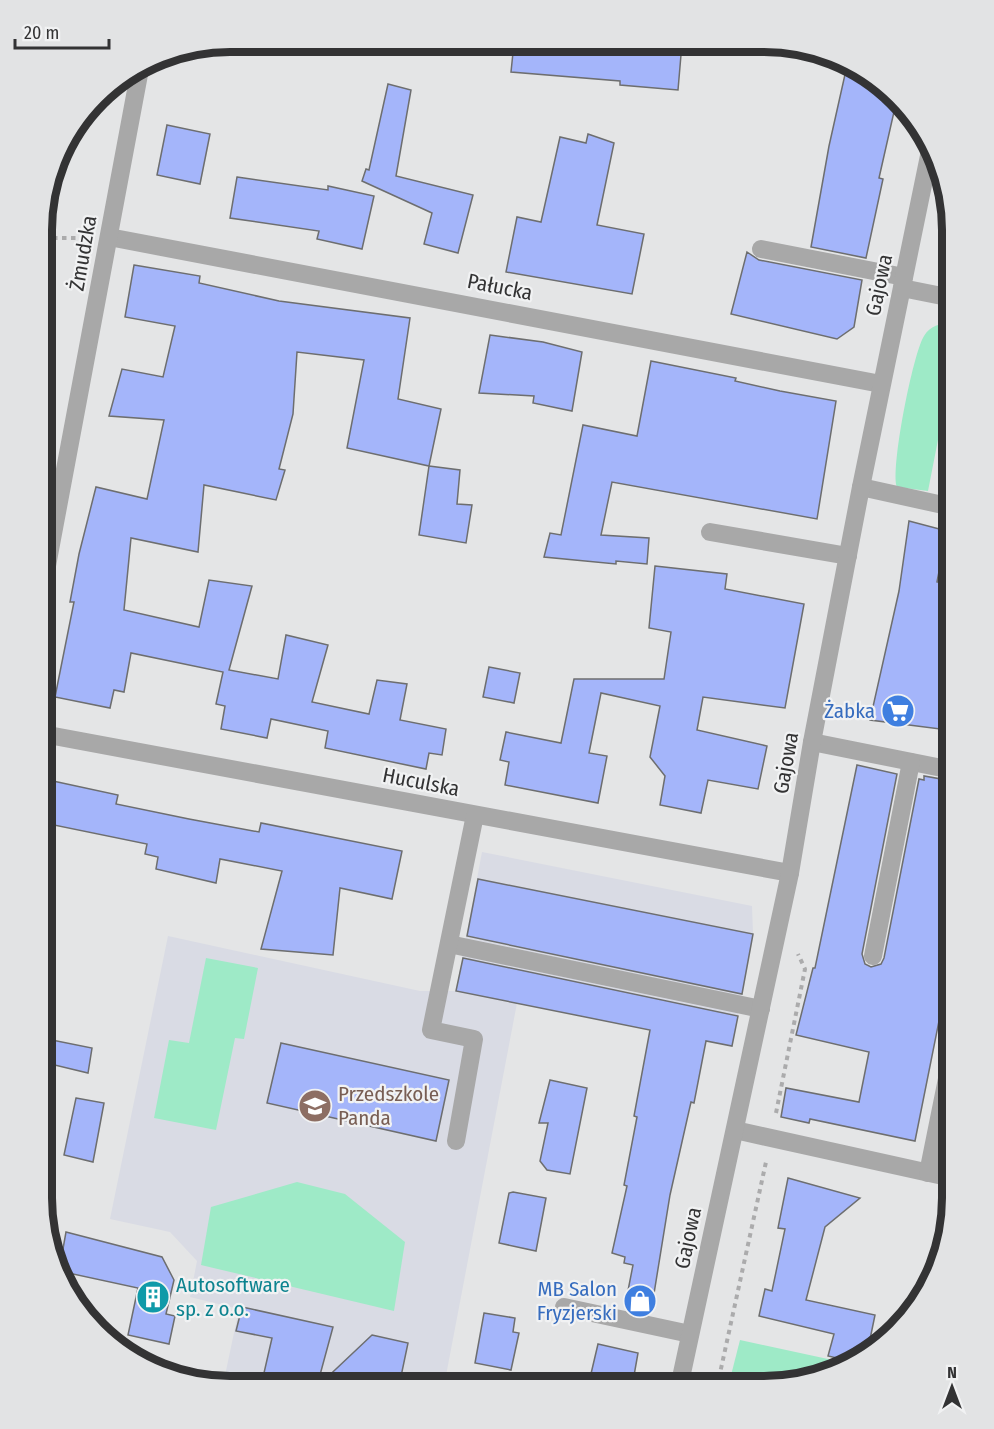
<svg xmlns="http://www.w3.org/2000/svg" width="994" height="1429" font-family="'Fira Sans Condensed',sans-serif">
<rect width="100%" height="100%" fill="#e4e5e6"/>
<polygon fill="#d9dbe4" points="482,852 752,906 753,934 732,1046 517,1003 444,1386 223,1385 239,1309 190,1297 197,1261 170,1232 110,1219 168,936 420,991 456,991"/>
<g fill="#9eeac7">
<path d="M 952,323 L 952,368 L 928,491 L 897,487 C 890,470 913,353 924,336 C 930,326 940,323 952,323 Z"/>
<polygon points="206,958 258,968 244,1039 235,1038 216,1130 154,1118 169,1040 189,1043"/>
<polygon points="297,1182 345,1194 405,1242 394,1311 201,1265 211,1207"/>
<polygon points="740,1340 851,1364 847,1368 764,1387 728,1387"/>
</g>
<g fill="#a4b5fa" stroke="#6d6e6f" stroke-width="1.5">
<polygon points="514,43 682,43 678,90 620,85 620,81 511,72"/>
<polygon points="846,70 878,81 896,103 879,178 883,179 866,258 811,247 829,146"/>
<polygon points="388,84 411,90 396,176 473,195 458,253 424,244 432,213 362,181 366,169 369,170"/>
<polygon points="167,125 210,134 200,184 157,175"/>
<polygon points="588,134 614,143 597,225 644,234 632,294 506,272 517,217 541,222 560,137 586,143"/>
<polygon points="237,177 328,190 328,186 374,196 362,249 317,239 319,231 230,218"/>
<polygon points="747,252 759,260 862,280 854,327 837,339 731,314"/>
<polygon points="134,265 200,276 199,283 279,301 410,318 398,399 441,409 429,466 347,448 364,360 297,352 293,414 279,469 285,470 276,500 204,485 198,552 131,538 124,610 199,627 209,580 252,586 229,670 278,679 286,635 328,645 312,702 369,714 377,680 407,684 400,720 446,729 442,755 429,753 426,769 325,748 328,731 271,719 267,738 221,729 225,706 216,704 223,672 131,653 124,692 114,690 110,708 55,697 74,602 70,602 79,554 96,487 147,499 164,420 109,416 122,369 163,377 175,326 125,317"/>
<polygon points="490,335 543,342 582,352 572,411 533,403 534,396 479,393"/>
<polygon points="651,361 736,378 735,381 780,391 836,401 817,519 612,482 601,535 649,538 647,564 616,561 616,564 544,557 550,533 561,535 583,425 637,436"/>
<polygon points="429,466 460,470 457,504 472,505 466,543 419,535"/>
<polygon points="909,521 947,531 937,582 948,584 944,602 952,606 941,677 952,678 952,711 948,730 870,720 899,591"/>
<polygon points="655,566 727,574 725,589 804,604 785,708 703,697 697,730 767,746 758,789 708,780 701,813 660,805 665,776 650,757 660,706 601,693 589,753 607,756 598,803 505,785 509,762 500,760 506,732 561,743 574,679 664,679 671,632 649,628"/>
<polygon points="489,667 520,673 514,703 483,697"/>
<polygon points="857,765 897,774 862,954 865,964 871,967 881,964 884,958 919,779 924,780 924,776 952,781 952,956 915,1141 810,1119 809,1123 781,1117 786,1088 859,1102 869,1052 796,1035 813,968 815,968"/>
<polygon points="53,781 118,795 116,804 189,819 259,832 261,823 402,851 392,899 340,888 333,955 261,949 282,871 220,859 216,883 156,869 158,857 145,854 147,844 44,823"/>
<polygon points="478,879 753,934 742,994 467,936"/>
<polygon points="463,958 738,1016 732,1046 706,1041 694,1103 691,1102 670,1195 651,1312 625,1306 633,1265 624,1263 625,1257 612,1253 627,1186 624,1185 637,1117 634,1116 650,1030 456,991"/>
<polygon points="42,1038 92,1048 88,1073 42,1062"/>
<polygon points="281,1043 449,1080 436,1141 267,1103"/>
<polygon points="550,1080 587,1088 570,1174 547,1170 540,1161 548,1123 539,1123"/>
<polygon points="76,1098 104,1103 93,1162 64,1155"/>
<polygon points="788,1178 860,1198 825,1227 806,1300 875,1315 868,1349 854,1362 828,1356 834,1334 759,1316 765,1289 772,1291 785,1229 778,1228"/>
<polygon points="513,1192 546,1198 536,1251 499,1243 509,1193"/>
<polygon points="66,1232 162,1257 174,1280 166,1314 175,1316 169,1344 128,1335 138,1288 59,1271"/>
<polygon points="242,1307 333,1327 317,1386 261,1386 272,1338 236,1331"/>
<polygon points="484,1313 515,1318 513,1332 519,1333 511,1370 475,1363"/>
<polygon points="372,1335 408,1343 399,1386 318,1386"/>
<polygon points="598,1344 638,1353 632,1387 604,1387 605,1381 590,1378"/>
</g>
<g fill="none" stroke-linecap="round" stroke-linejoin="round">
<g stroke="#ababac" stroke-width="4" stroke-dasharray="4.5 4.5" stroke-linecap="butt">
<polyline points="44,238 85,238"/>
<polyline points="43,649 51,609"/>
<polyline points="776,1113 805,969 798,954"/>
<polyline points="717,1387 766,1162"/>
</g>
<g stroke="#a8a8a8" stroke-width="18">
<polyline points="109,237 881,384"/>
<polyline points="761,249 904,277"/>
<polyline points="902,288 952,298"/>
<polyline points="861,487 952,507"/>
<polyline points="710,532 848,556"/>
<polyline points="43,587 140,69"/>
<polyline points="43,734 790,873"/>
<polyline points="812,742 952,770"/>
<polyline points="449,944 761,1009"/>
<polyline points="873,956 911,762"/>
<polyline points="735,1130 952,1178"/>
<polyline points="456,1141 474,1039 431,1030 475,815"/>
<polyline points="928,1173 952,1054"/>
<polyline points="564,1307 690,1334"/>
<polyline points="679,1387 790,873 812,742 861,487 931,146"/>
</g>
</g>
<defs>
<g id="supermarket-disc" transform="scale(1.725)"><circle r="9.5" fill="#3f7fe0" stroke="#f1f2f3"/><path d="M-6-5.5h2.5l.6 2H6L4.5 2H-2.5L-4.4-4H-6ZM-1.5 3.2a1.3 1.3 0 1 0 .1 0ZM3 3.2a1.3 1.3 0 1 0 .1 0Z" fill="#fff"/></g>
<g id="school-disc" transform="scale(1.725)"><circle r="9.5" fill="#8d6e63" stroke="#f1f2f3"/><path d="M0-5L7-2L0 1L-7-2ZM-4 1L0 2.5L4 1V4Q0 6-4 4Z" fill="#fff"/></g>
<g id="building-disc" transform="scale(1.725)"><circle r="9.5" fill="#0f9aa8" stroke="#f1f2f3"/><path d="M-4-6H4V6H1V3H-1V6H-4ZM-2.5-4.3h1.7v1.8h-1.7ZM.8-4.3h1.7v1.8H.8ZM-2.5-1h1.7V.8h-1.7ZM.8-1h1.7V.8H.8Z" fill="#fff"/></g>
<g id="shop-disc" transform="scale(1.725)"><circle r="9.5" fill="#3f7fe0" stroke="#f1f2f3"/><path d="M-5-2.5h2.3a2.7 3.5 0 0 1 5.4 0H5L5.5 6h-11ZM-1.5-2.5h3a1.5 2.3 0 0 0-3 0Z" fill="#fff"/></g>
</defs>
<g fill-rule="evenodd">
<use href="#supermarket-disc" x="898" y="711"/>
<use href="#school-disc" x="315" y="1106"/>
<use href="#building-disc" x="153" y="1297"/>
<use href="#shop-disc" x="640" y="1301"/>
</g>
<g text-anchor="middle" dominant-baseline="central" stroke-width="4.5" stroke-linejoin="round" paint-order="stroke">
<g font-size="21" fill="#333334" stroke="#f1f2f3">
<text transform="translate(83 253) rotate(-80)">Żmudzka</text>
<text transform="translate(879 285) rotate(-78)">Gajowa</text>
<text transform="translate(500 287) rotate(11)">Pałucka</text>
<text transform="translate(786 763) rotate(-80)">Gajowa</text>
<text transform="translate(421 782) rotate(11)">Huculska</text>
<text transform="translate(688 1238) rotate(-78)">Gajowa</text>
</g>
<g font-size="21" fill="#366cbe" stroke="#f1f2f3" text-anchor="end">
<text x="875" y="711">Żabka</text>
<text x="617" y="1289">MB Salon<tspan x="617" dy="24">Fryzjerski</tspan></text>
</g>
<g font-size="21" fill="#785e54" stroke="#f1f2f3" text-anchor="start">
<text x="338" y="1094">Przedszkole<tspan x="338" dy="24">Panda</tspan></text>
</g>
<g font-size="21" fill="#0d838f" stroke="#f1f2f3" text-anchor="start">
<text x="176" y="1285">Autosoftware<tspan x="176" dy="24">sp. z o.o.</tspan></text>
</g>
</g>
<path d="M0 0H994V1429H0ZM230 52H764A178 178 0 0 1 942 230V1198A178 178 0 0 1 764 1376H230A178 178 0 0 1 52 1198V230A178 178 0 0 1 230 52Z" fill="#e2e3e4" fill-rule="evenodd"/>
<path fill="none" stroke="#333334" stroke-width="8" d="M230 52H764A178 178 0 0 1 942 230V1198A178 178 0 0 1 764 1376H230A178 178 0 0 1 52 1198V230A178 178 0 0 1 230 52Z"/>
<g transform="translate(952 1387)" stroke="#f1f2f3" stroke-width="4.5" paint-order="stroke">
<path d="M0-4.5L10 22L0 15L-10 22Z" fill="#333334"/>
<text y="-9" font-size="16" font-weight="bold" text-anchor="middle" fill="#333334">N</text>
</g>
<path d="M15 39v9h94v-9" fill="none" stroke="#333334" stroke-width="3"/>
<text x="24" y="39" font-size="18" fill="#333334" stroke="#f1f2f3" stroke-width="4.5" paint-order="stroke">20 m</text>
</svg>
